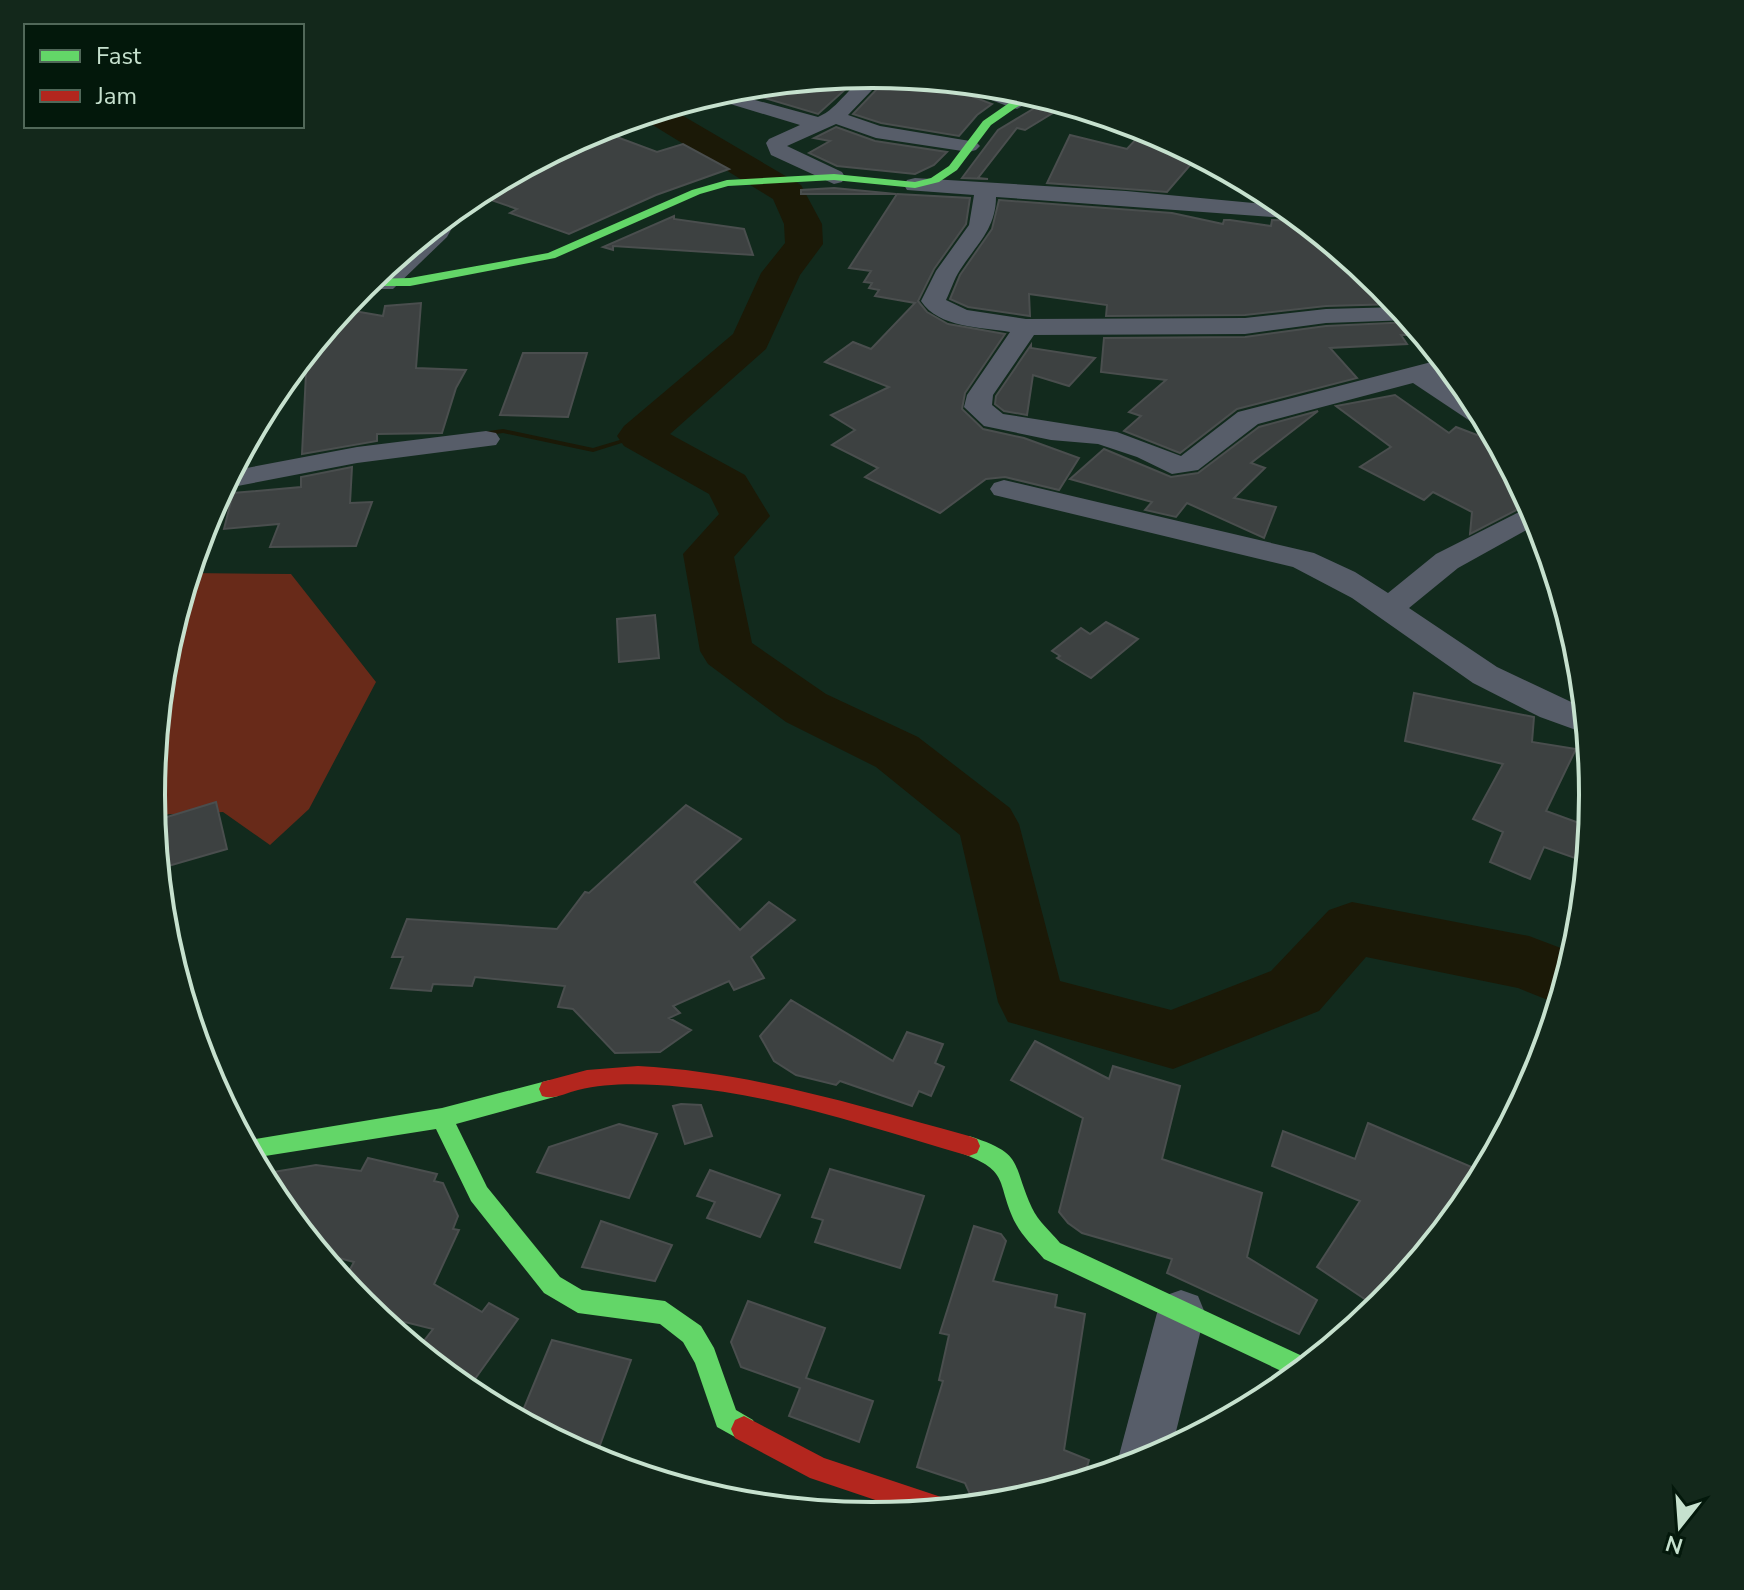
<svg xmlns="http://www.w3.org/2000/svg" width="1744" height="1590" font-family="'Nunito Sans',sans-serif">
<rect width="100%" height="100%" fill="#122a1d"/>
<polygon fill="#682a19" points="190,573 291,574 376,682 309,809 270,845 223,812 153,815 151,795 165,654"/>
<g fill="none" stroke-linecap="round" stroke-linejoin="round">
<polygon fill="#1b1907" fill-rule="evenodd" points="503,429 593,448 640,434 644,436 593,452 503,433 482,436 478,434 482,432"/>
<polygon fill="#1b1907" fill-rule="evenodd" points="668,107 801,185 822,224 823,244 800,275 766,349 670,434 745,475 770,516 734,557 752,643 826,694 918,737 1010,808 1019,824 1060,981 1171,1010 1271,971 1329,910 1352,902 1529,936 1574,953 1558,1004 1518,988 1366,957 1319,1011 1173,1069 1008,1022 998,1002 960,835 876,767 786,722 708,664 700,651 683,554 719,514 709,494 624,446 617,436 624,426 733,334 761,273 785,243 784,224 773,199 638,116"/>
</g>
<g fill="#3d4141" stroke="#4a4e4e" stroke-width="2">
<polygon points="906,77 921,79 918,84 950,84 955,90 992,104 977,115 959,136 881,123 853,114 877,89 891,80"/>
<polygon points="835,78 830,84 848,87 818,114 761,97 801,81"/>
<polygon points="1038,106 1056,111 1025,130 1017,128 978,178 988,179 962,178 998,130"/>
<polygon points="836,127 875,141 947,152 934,165 915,174 837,166 809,153 830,141 814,138"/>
<polygon points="598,130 657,152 683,144 729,169 656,195 569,234 510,213 517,209 474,194"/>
<polygon points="1070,135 1127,149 1138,137 1178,145 1198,156 1167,192 1047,183"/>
<polygon points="834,188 896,194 801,194 801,190"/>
<polygon points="897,194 970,198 966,224 934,269 918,301 927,312 948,324 1005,334 965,393 962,409 983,429 1024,438 1079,458 1059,490 1005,477 986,479 940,513 865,477 878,468 832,445 855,430 831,415 889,387 825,362 853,342 871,349 915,303 875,296 879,290 869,288 872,283 864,282 871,271 849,268"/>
<polygon points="999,200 1172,213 1223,224 1224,220 1230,220 1271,226 1272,220 1303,221 1382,286 1397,304 1326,306 1245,315 1106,316 1107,305 1029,294 1030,316 968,307 950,299 960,275 992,229"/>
<polygon points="674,216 674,219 744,229 753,255 613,246 613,250 603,247"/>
<polygon points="421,303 416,368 466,370 456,388 442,433 377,434 377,441 302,454 307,353 343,309 383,316 385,306"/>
<polygon points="1412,322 1422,335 1401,335 1407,344 1330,348 1357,378 1237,409 1180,453 1124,431 1141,416 1129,412 1166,380 1101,372 1104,338 1245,337 1326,326"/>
<polygon points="1031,345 1031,348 1095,358 1069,386 1033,375 1027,415 1004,411 995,404 996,396"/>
<polygon points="523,353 587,353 568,417 500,415"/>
<polygon points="1395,395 1449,433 1456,427 1477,435 1481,431 1494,436 1530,503 1470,534 1472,512 1433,492 1424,500 1360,467 1391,447 1336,406"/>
<polygon points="1318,411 1251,463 1265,468 1234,498 1276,507 1264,538 1187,503 1176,517 1145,510 1152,502 1070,479 1104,449 1171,477 1198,473 1259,427"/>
<polygon points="352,467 350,503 372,502 356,546 270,547 279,524 224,529 233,493 301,487 301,477"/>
<polygon points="655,615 659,658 619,662 617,619"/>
<polygon points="1106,622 1138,639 1091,678 1057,658 1060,656 1052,651 1081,628 1090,634"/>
<polygon points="1414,693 1534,717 1532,742 1576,749 1546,811 1590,827 1586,862 1544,847 1530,879 1490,862 1503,832 1473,819 1503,764 1405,741"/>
<polygon points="216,802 227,849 158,869 154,821"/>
<polygon points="686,805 741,839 694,882 740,930 769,902 795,920 751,957 764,978 734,990 729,981 673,1006 680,1013 669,1018 691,1030 660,1052 615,1053 573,1009 558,1007 565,986 475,977 472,986 433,984 431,991 391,988 403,957 392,957 407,919 557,929 585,892 589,893"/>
<polygon points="791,1000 893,1061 907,1032 943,1044 935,1063 944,1067 931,1096 919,1091 912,1106 840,1081 836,1085 796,1075 774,1061 760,1036"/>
<polygon points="1035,1041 1109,1079 1113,1066 1180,1086 1162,1159 1262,1193 1247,1257 1317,1300 1299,1334 1167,1273 1172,1259 1082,1233 1068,1223 1059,1212 1083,1118 1011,1080"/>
<polygon points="681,1104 701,1105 712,1136 685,1144 673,1106"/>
<polygon points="1368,1123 1474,1168 1462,1207 1378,1308 1317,1267 1360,1201 1272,1166 1283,1131 1355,1159"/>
<polygon points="619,1124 657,1134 629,1198 537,1172 549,1147"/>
<polygon points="368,1158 437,1174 434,1181 443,1183 458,1216 453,1229 459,1230 434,1284 482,1312 489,1303 518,1319 467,1390 417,1350 433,1329 373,1314 362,1304 343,1282 354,1262 320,1253 272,1195 261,1174 316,1165 361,1171"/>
<polygon points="830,1169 924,1196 900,1268 815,1242 823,1220 812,1217"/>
<polygon points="710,1170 780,1195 760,1237 707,1218 715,1202 697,1196"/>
<polygon points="601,1221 672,1245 655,1281 582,1267"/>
<polygon points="974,1226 1001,1234 1006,1241 993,1281 1057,1295 1055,1307 1085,1314 1064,1450 1089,1460 1083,1481 1012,1502 980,1505 974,1503 965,1483 917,1467 943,1381 939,1380 949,1335 940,1333"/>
<polygon points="748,1301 825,1328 806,1378 873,1401 859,1442 789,1416 800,1388 741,1367 731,1342"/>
<polygon points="552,1340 631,1360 596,1456 577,1451 519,1420"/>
</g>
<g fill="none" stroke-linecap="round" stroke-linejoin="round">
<g fill="#575d69" fill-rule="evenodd">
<path d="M 872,74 L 892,76 L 875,87 L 848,115 L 880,126 L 976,142 L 980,146 L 976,150 L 969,152 L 876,138 L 836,124 L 787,146 L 842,172 L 845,177 L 842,182 L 834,184 L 771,155 L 766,143 L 769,139 L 800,125 L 704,96 L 722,91 L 818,117 C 840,108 850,82 872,74 Z"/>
<polygon points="953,83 988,85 1024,99 1027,103 1017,109 1010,107 956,87"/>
<path d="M 915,178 L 1126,191 L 1286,206 L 1301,219 L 996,197 C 996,229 976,245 960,270 C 954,279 951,290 946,300 L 967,310 L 1026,319 L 1245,318 L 1326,309 L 1400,307 L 1411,320 L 1326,323 L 1245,334 L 1034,335 L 993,395 L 992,405 L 1003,414 L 1117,432 L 1181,456 L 1238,412 L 1443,359 L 1453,372 L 1439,376 L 1474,399 L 1487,424 L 1473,423 L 1413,383 L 1258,424 L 1198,470 L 1172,474 L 1137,457 L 1098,444 L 1051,440 L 984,426 L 964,407 L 967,395 L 1010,332 C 980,327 939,328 921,301 L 936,271 L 969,225 L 974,195 L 907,190 L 904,185 L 907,180 Z"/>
<polygon points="455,209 460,214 447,237 393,289 375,289 372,284 375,279"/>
<polygon points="486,431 496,433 500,439 496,445 357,463 222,489 231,471 357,447"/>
<polygon points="1004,480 1314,553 1355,572 1388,593 1436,554 1531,506 1539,523 1458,568 1409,608 1497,667 1584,708 1587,734 1540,717 1473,683 1352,598 1293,567 994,495 990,489 994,483"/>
<polygon points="1181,1290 1198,1296 1205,1313 1172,1448 1147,1461 1120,1470 1117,1463 1157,1313 1164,1296"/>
</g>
<g fill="#63d668" fill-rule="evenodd">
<polygon points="1031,93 1040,96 1017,107 991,125 957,170 939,182 915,188 834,180 728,186 700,194 555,258 410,286 362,286 369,279 410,278 548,253 692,190 727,180 834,174 915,182 931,178 949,166 983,121 1009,103"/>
<polygon points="550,1080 558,1082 561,1089 558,1096 456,1124 487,1187 560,1277 582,1290 665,1301 701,1326 714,1348 736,1410 753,1420 757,1429 753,1438 744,1442 717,1427 695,1363 683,1342 660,1324 578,1313 544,1293 471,1201 436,1129 252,1158 243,1141 442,1108"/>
<path d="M 969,1136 C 1025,1154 1011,1162 1032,1208 C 1038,1221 1051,1232 1060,1243 L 1313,1361 L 1294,1377 L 1044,1259 C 1034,1247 1023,1237 1016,1224 C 995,1182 1012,1172 961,1153 L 958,1146 L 961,1139 Z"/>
</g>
<g fill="#b3261e" fill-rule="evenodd">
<path d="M 638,1066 C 752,1072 859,1106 969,1136 L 977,1139 L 980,1146 L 977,1153 L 969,1156 C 875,1129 780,1095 682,1087 C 648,1084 611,1082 578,1090 C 566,1093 554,1100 542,1096 L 539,1089 L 542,1082 L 587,1070 Z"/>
<polygon points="744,1416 824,1458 950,1500 954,1508 911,1512 810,1478 735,1438 731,1429 735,1420"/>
</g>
</g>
<path d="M0 0H1744V1590H0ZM165 795a707 707 0 1 1 1414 0a707 707 0 1 1-1414 0Z" fill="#13281b" fill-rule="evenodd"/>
<path fill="none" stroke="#c6e1ce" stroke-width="4" d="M165 795a707 707 0 1 1 1414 0a707 707 0 1 1-1414 0Z"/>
<rect x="24" y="24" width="280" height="104" fill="#03180b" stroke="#516859" stroke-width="2"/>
<rect x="40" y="50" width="40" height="12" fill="#63d668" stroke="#516859" stroke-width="2"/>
<text x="96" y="64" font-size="24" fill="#c6e1ce">Fast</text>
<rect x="40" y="90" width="40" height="12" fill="#b3261e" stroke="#516859" stroke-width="2"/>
<text x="96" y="104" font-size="24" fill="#c6e1ce">Jam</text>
<g transform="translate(1680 1526) rotate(197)" stroke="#03180b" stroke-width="6" paint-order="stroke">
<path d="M0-6L14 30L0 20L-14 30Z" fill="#c6e1ce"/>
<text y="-12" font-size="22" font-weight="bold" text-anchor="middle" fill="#c6e1ce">N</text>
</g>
</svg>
